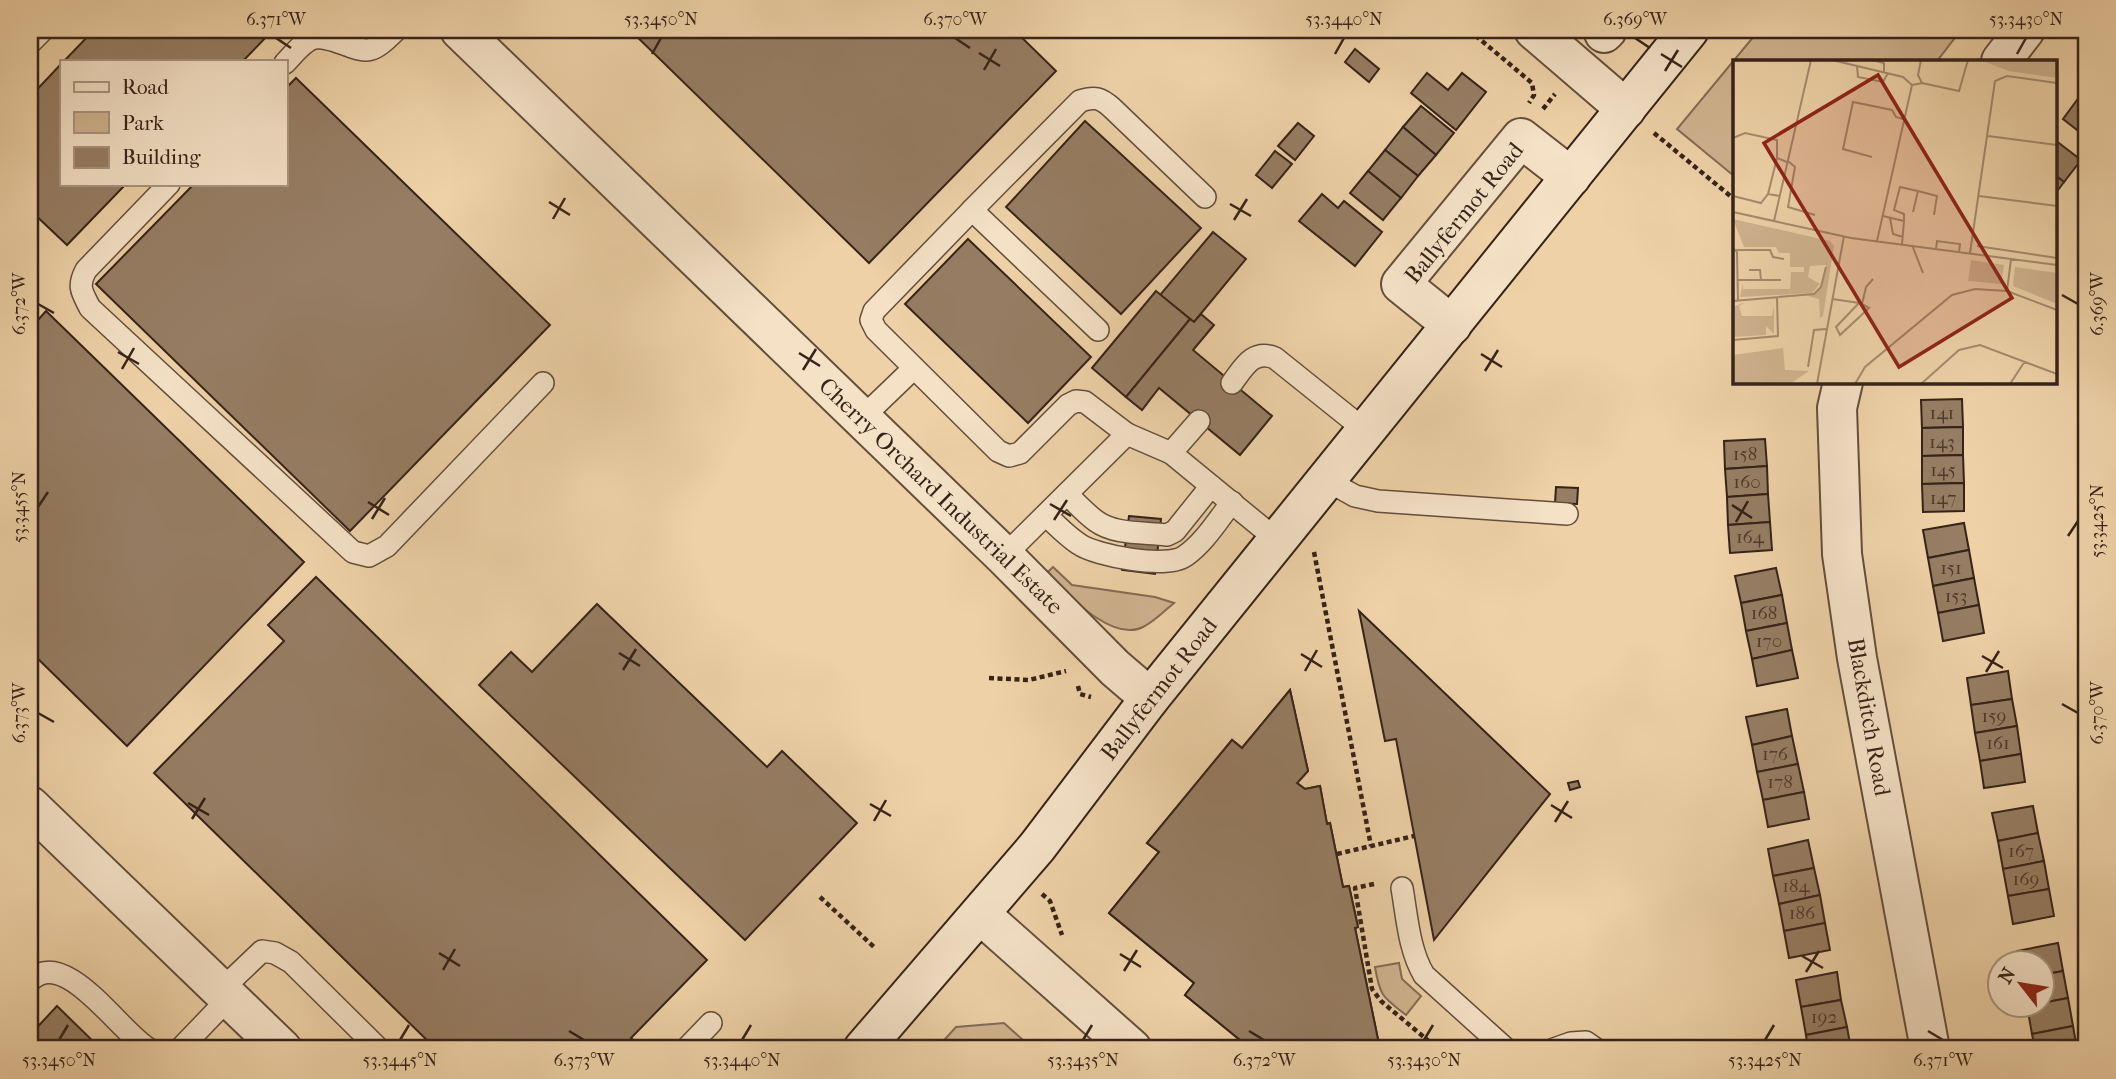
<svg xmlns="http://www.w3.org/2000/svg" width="2116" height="1079" font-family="'IM FELL French Canon',serif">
<rect width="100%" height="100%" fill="#eed1a7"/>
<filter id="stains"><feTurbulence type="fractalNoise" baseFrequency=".00286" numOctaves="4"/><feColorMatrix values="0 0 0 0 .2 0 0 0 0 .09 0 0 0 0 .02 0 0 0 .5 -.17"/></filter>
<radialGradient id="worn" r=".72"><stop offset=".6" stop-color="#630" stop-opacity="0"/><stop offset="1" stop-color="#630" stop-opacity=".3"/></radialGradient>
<g fill="#cfb38f" stroke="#826b54" stroke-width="2">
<polygon points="1759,30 1961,30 1937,61 1734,61 1734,176 1677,129"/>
<path d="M 1053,567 L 1072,585 L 1155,597 L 1174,603 C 1164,611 1154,622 1143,627 C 1112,643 1066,593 1046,574 Z"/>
<path d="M 1399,963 L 1402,979 L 1421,996 L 1406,1015 C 1383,997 1380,997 1375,967 Z"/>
<polygon points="1004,1023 1033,1049 936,1049 956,1027"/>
</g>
<g fill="#967d63" stroke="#362319" stroke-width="2" fill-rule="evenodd">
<polygon points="94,30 273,30 243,61 64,61"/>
<polygon points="630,30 1014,30 1056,71 869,263"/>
<polygon points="1355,49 1379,69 1369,82 1345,62"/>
<polygon points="61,64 61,184 126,184 67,245 30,210 30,97"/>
<polygon points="1427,73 1448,90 1462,73 1486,92 1456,130 1411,93"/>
<polygon points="296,78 550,325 350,531 96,284 194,184 285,184 285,89"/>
<polygon points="2080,96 2086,101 2086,137 2063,119"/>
<polygon points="1421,106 1454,133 1436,155 1403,127"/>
<polygon points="1085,121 1201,228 1121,314 1006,207"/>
<polygon points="1298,123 1314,136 1295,160 1278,146"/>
<polygon points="1403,127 1436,155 1418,176 1385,150"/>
<polygon points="2055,140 2081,160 2064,182 2055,175"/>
<polygon points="1385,150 1418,176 1401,198 1368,171"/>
<polygon points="1275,151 1292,164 1272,188 1256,175"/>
<polygon points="1368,171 1401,198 1383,220 1350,193"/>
<polygon points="2055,175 2064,182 2055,194"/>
<polygon points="1322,194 1338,208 1344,201 1382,232 1355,266 1299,221"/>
<polygon points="1213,232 1246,259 1194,322 1160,295"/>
<polygon points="968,239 1091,357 1028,423 905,304"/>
<polygon points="1156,291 1190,319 1126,397 1092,368"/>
<polygon points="46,311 304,562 127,746 30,651 30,329"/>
<polygon points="1201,314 1214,325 1193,350 1272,416 1240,455 1159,388 1142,410 1126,397 1190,319 1194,322"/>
<polygon points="1962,399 1963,427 1922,428 1921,400"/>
<polygon points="1963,427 1963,455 1922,456 1922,428"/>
<polygon points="1765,439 1767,466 1725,469 1724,441"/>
<polygon points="1963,455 1964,483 1922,484 1922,456"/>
<polygon points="1767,466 1768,494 1727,497 1725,469"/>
<polygon points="1964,483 1964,511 1923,512 1922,484"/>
<polygon points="1556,487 1578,488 1577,504 1555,503"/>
<polygon points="1768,494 1770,522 1728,525 1727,497"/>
<polygon points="1129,516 1161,519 1155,574 1122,570"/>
<polygon points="1770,522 1772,550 1730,553 1728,525"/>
<polygon points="1964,523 1969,550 1928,558 1923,530"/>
<polygon points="1969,550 1974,578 1933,586 1928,558"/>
<polygon points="1776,568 1782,595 1741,603 1735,576"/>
<polygon points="316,577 707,960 631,1038 643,1049 436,1049 154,773 284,641 268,625"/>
<polygon points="1974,578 1979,605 1938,613 1933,586"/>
<polygon points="1782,595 1787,623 1746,631 1741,603"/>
<polygon points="597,604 767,767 782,751 857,823 745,940 479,685 511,652 532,672"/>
<polygon points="1979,605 1984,633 1943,641 1938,613"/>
<polygon points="1359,611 1550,794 1434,940 1396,739 1385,741"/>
<polygon points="1787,623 1792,650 1752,659 1746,631"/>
<polygon points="1792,650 1798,678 1757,686 1752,659"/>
<polygon points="2008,671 2012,699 1971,705 1967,678"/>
<path d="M 1290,690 L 1308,771 L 1297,783 L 1305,789 L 1320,786 L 1327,824 L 1330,823 L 1343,887 L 1349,886 L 1358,927 L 1355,928 L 1380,1049 L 1251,1049 L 1185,995 L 1194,983 L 1109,913 L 1159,852 L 1147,843 L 1232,740 L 1242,748 ZM 1258,839 L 1267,899 L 1236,937 L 1195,905 L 1245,843 Z"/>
<polygon points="1290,690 1308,771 1297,783 1305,789 1320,786 1327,824 1330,823 1343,887 1349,886 1358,927 1355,928 1380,1049 1251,1049 1185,995 1194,983 1109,913 1159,852 1147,843 1232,740 1242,748"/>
<polygon points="2012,699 2017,726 1975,733 1971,705"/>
<polygon points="1787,709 1792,736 1752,745 1746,717"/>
<polygon points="2017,726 2021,754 1980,761 1975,733"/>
<polygon points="1792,736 1798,764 1757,772 1752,745"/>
<polygon points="2021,754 2025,782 1984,788 1980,761"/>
<polygon points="1798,764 1804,792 1763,800 1757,772"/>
<polygon points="1578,781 1580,787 1570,790 1568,783"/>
<polygon points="1804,792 1809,819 1768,827 1763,800"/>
<polygon points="2033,806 2038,833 1998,841 1992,813"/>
<polygon points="2038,833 2044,861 2003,869 1998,841"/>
<polygon points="1808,840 1814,868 1773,876 1768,849"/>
<polygon points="2044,861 2049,889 2008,896 2003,869"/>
<polygon points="1814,868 1820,895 1779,904 1773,876"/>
<polygon points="2049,889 2054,916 2013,924 2008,896"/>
<polygon points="1820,895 1825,923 1784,931 1779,904"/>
<polygon points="1825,923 1830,950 1789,958 1784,931"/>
<polygon points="2058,943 2063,971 2042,975 2042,964 2019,964 2017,951"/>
<polygon points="2063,971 2068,998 2042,1003 2042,975"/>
<polygon points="1837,972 1841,1000 1801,1007 1796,980"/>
<polygon points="2068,998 2073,1026 2032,1034 2027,1006 2042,1006 2042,1003"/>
<polygon points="1841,1000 1847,1027 1806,1035 1801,1007"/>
<polygon points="57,1006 101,1049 30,1049 30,1035"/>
<polygon points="2073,1026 2077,1049 2035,1049 2032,1034"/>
<polygon points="1847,1027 1851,1049 1808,1049 1806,1035"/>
</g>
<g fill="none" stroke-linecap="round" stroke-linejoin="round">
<g stroke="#644e3c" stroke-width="24">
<g id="service">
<polyline points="30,43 43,30"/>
<path d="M 285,63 C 293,55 304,40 315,38 C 320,37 327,39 332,40 C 367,51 367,59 396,30"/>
<path d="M 169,184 L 86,270 C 77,287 82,292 90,308 L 353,552 L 369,556 L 387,546 L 543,383"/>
<path d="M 972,210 L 1080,101 C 1095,96 1101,98 1112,108 L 1205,197"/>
<polyline points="1098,330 972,210 874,311 871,320 876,330 998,451 1009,456 1020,453 1068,405 1076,401 1085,402 1127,434"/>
<path d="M 1232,383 C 1244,367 1253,349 1275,358 L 1366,431"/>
<polyline points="862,418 914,368"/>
<polyline points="1171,453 1199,421"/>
<polyline points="1326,480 1355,496 1378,501 1567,514"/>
<path d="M 1067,494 C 1076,503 1085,513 1096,521 C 1115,535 1145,532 1167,535 L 1175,531 L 1211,486"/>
<path d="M 1046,515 C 1056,525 1067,536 1079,544 C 1096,556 1167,569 1185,556 C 1204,543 1218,520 1232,502"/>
<polyline points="1004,556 1127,434 1171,453 1277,540"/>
<path d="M 1402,888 C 1407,917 1409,950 1424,975 L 1506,1049"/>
<path d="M 30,981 C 65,945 120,1033 149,1049"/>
<polyline points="221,990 262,951 275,953 291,962 379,1049"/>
<polyline points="180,1049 229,998"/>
<polyline points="686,1049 711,1023"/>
<polyline points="1554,1049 1571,1043 1586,1042 1596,1049"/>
</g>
</g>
<g stroke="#644e3c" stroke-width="42">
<g id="minor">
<polyline points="460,30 1004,556 1115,668 1150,698"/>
<polyline points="1534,30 1626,109"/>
<polyline points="1604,33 1607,30"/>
<polyline points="2001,61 2025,30"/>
<polyline points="1452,325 1401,284 1521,138 1571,177"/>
<polyline points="1843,382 1837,408 1842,554 1857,658 1930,1049"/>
<polyline points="30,806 282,1049"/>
<polyline points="980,914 1132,1049"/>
</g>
</g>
<g stroke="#362319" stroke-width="42">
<polyline id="secondary" points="863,1049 1037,847 1150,698 1689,30"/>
</g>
<g stroke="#362319" stroke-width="4.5" stroke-dasharray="5 3.5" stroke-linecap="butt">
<polyline points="1469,30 1532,83 1534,95 1529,103"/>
<polyline points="1543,109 1555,94"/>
<polyline points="1654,133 1734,199"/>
<polyline points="1314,552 1371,846"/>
<polyline points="989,678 1029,680 1066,671"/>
<polyline points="1078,686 1080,694 1091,697"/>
<polyline points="1337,854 1414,836"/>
<polyline points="1374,884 1355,888 1372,989 1381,1001 1438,1049"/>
<polyline points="1042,894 1050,901 1062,935"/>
<polyline points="820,897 874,947"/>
</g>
<use href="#service" stroke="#f4e1c6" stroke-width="21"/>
<use href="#minor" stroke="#f4e1c6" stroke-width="38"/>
<use href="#secondary" stroke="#f4e1c6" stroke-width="38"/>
</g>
<path fill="none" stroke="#362319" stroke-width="2.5" d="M 276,38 L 291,48M 955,38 L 970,48M 1635,38 L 1650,48M 979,53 L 1000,66M 652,54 L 661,38M 1335,54 L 1344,38M 1661,54 L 1682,67M 2017,54 L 2026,38M 984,70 L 996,49M 1665,71 L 1678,50M 549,202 L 570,215M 1230,204 L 1251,216M 553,219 L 565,198M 1234,220 L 1247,199M 2062,295 L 2078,304M 38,304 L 54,313M 118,352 L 139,364M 799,353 L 820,366M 1481,354 L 1502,367M 122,369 L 134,348M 803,370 L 816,349M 1485,371 L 1498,350M 368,502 L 389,515M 1050,504 L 1071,516M 1732,505 L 1752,518M 38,507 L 48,492M 372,519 L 385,498M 1054,520 L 1067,500M 1736,522 L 1748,501M 2068,536 L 2078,521M 619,653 L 640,666M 1301,654 L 1322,667M 1982,656 L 2003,668M 623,670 L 636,649M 1305,671 L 1317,650M 1986,672 L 1999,651M 2062,704 L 2078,713M 38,713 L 54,722M 188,803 L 209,815M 870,804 L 891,816M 1551,805 L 1572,818M 192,819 L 205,798M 874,821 L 886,800M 1555,822 L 1568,801M 439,953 L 460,966M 1120,954 L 1141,967M 1802,956 L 1823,968M 443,970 L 455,949M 1124,971 L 1137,950M 1806,972 L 1819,951M 569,1031 L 584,1040M 1249,1031 L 1264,1040M 1928,1031 L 1943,1040M 59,1040 L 68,1025M 400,1040 L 409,1025M 742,1040 L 751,1025M 1083,1040 L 1092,1025M 1424,1040 L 1433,1025M 1765,1040 L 1774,1025"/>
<g text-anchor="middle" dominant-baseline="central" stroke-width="7" stroke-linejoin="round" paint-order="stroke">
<g font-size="19" fill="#4e3a2c">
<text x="1942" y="413">141</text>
<text x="1942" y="442">143</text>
<text x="1745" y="454">158</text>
<text x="1943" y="470">145</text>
<text x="1747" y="482">160</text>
<text x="1943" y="498">147</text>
<text x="1750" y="537">164</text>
<text x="1951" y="568">151</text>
<text x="1956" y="596">153</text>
<text x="1764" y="613">168</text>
<text x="1769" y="641">170</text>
<text x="1994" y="716">159</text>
<text x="1998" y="743">161</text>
<text x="1775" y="754">176</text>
<text x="1780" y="782">178</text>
<text x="2021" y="851">167</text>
<text x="2026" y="879">169</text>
<text x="1796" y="886">184</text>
<text x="1802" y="913">186</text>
<text x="1824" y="1017">192</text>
</g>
<g font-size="23" fill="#362319" stroke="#f4e1c6">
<text transform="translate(1464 213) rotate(-51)">Ballyfermot Road</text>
<text transform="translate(941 496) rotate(44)">Cherry Orchard Industrial Estate</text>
<text transform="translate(1159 689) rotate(-52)">Ballyfermot Road</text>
<text transform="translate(1869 717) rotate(80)">Blackditch Road</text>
</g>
</g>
<g transform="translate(1733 60)">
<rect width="324" height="324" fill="#eed1a7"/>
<path d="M 247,0 L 324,0 L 324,18 L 276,11 ZM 0,159 L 97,181 L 101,186 L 90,256 L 87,258 L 86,239 L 75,236 L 88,229 L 93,205 L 77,206 L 75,217 L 87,224 L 79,233 L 7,237 L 10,223 L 10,229 L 57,229 L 58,212 L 71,212 L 71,207 L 57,207 L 57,193 L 46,193 L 43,187 L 11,187 ZM 238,200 L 271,205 L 268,224 L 235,221 ZM 282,207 L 324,213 L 324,244 L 280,226 ZM 12,242 L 6,246 L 9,256 L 39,256 L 41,247 L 41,274 L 33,266 L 33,275 L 0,277 L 0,247 ZM 50,288 L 52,310 L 76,311 L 57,324 L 0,324 L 0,295 Z" fill="#cfb38f"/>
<path fill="none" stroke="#a48b6e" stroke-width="2" d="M 99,0 L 170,17 L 179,25 L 144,181M 139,0 L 151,3 L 151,12M 188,0 L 185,15 L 189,23M 124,6 L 125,17 L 150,22 L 155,13M 179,25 L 189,23 L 226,31 L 235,0M 255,76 L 324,85M 0,78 L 12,73 L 44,80 L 44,98 L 54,102M 139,97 L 110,89 L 120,42 L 159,50 L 163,57 L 173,60M 55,101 L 62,107 L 55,147 L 82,155M 185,131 L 204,136 L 201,155M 35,134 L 44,98M 0,136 L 28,143 L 35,134 L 47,136M 246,136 L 324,146M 0,152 L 118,178 L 324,205M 150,156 L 171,161 L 169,184M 157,158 L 160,174 L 170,177M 41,161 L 78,0M 171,161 L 171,154 L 161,150 L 167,127 L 185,131 L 180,152M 179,185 L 190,213M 244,186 L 324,198M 0,188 L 4,192 L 5,241M 203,189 L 204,181 L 227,184 L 226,192M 3,190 L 37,190 L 40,197 L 51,199M 237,193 L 262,21 L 274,16 L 324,23M 16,210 L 27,210 L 28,220M 5,220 L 48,220M 274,231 L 278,199M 99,239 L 120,242 L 126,243 L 129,244 L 136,248 L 107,275 L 103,267 L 126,243M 0,241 L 81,234 L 88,227 L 93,207M 129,244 L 133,227 L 140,219M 0,280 L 45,276 L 44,238M 75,307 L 81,270 L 93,269M 84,324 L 111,176M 122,324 L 132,307 L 219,235 L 242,229 L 274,231 L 324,250M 188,324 L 226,290 L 247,285 L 324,314M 277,324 L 292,301"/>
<path fill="#8f2418" fill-opacity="0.15" stroke="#8f2418" stroke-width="3.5" d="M 145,15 L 279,238 L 166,307 L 31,83 Z"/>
<rect width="324" height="324" fill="none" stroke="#362319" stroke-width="3.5"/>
</g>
<rect width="2116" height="1079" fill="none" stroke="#eed1a7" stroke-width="77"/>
<rect x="60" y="60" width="228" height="126" fill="#f4e1c6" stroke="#a89581" stroke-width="2"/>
<rect x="74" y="82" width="35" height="10" fill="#f4e1c6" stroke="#a89581" stroke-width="2"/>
<text x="122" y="94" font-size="21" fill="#362319">Road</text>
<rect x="74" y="112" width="35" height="21" fill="#cfb38f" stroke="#a89581" stroke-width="2"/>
<text x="122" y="130" font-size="21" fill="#362319">Park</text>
<rect x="74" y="147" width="35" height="21" fill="#967d63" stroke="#a89581" stroke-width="2"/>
<text x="122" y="164" font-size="21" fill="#362319">Building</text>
<g transform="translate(2021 984) rotate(301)"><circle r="33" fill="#f4e1c6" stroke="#a89581" stroke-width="2"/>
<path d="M0-5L12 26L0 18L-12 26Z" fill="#8f2418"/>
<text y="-10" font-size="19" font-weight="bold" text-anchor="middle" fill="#362319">N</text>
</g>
<rect x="38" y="38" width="2040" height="1002" fill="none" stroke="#362319" stroke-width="2.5"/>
<g font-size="18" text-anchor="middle" fill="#362319">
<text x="276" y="25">6.371°W</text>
<text x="661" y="25">53.3450°N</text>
<text x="955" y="25">6.370°W</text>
<text x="1344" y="25">53.3440°N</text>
<text x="1635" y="25">6.369°W</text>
<text x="2026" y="25">53.3430°N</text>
<text transform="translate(19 304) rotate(-90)" y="6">6.372°W</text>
<text transform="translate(2097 304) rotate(-90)" y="6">6.369°W</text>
<text transform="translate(19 507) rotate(-90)" y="6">53.3455°N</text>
<text transform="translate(2097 521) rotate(-90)" y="6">53.3425°N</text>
<text transform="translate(19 713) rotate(-90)" y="6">6.373°W</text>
<text transform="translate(2097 713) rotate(-90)" y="6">6.370°W</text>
<text x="59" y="1066">53.3450°N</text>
<text x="400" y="1066">53.3445°N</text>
<text x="584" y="1066">6.373°W</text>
<text x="742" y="1066">53.3440°N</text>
<text x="1083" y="1066">53.3435°N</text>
<text x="1264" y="1066">6.372°W</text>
<text x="1424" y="1066">53.3430°N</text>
<text x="1765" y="1066">53.3425°N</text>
<text x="1943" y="1066">6.371°W</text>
</g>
<rect width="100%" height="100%" filter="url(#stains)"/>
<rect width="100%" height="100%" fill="url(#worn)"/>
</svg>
